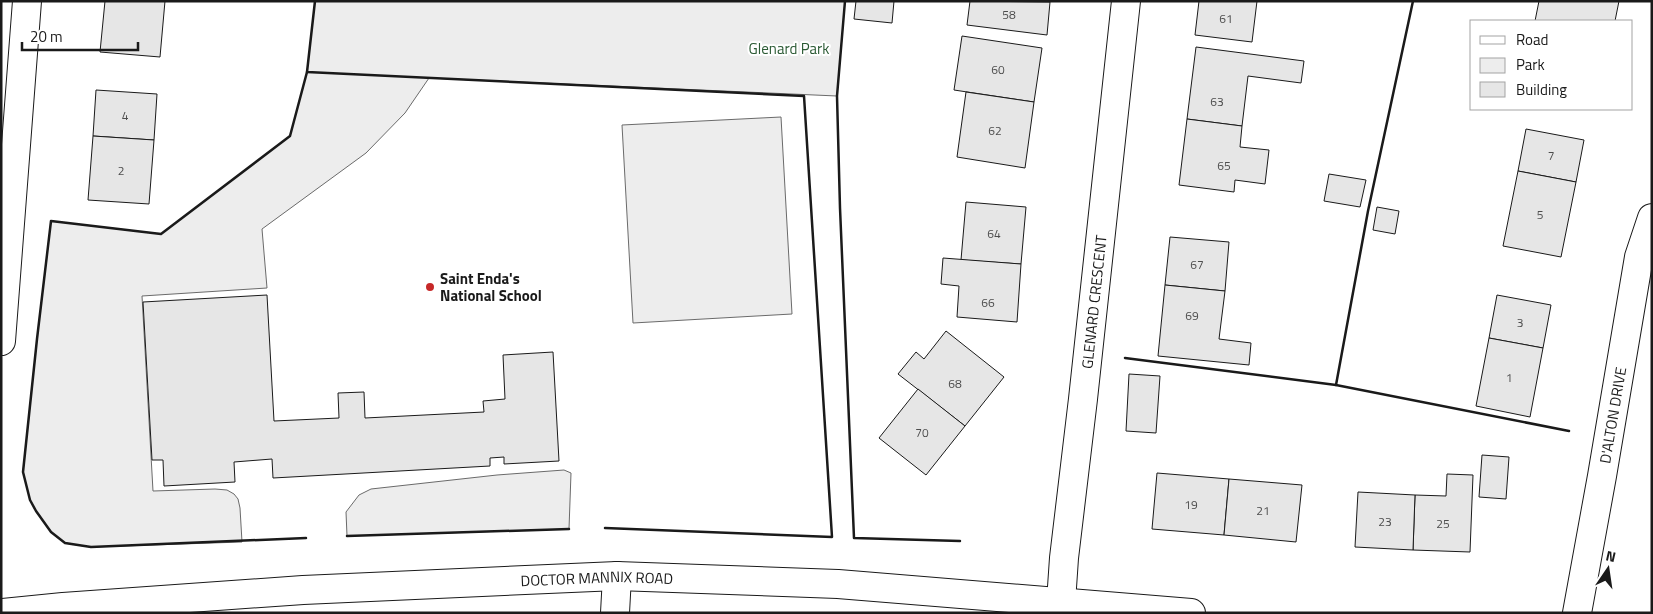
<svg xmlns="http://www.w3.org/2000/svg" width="1653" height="614" font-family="'Titillium Web',sans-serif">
<rect width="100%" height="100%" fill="#fff"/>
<g fill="#ededed" stroke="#6a6a6a">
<polygon points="315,1 845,1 837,96 429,78 405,113 366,153 262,229 267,288 142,296 153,491 215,489 227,490 234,494 238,499 240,508 242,542 91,547 77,545 65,543 58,538 51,532 36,511 30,500 23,472 37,339 51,221 161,234 290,136 307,72"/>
<polygon points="781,117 792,314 633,323 622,125"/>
<polygon points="564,470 571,473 569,529 347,536 346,512 359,495 371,489 497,475"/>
</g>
<g fill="#e6e6e6" stroke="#1a1a1a">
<polygon points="105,1 165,1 160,57 100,52"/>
<polygon points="856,1 894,1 892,23 854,19"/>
<polygon points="970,1 1050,2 1047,35 967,25"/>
<polygon points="1199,1 1257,1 1252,42 1195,35"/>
<polygon points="1539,1 1619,1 1615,21 1535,21"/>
<polygon points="962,36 1042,48 1034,102 954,90"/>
<polygon points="1196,47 1304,61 1301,83 1248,76 1242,126 1187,119"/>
<polygon points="96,90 157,94 154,140 93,136"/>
<polygon points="966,92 1034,102 1025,168 957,157"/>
<polygon points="1187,119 1242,126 1240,147 1269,150 1265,184 1235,180 1234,192 1179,185"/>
<polygon points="1526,129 1584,140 1576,182 1518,171"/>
<polygon points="93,136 154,140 149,204 88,200"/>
<polygon points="1518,171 1576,182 1561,257 1503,246"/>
<polygon points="1329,174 1366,180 1360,207 1324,201"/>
<polygon points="966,202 1026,207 1021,264 961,260"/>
<polygon points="1377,207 1399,211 1395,234 1373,230"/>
<polygon points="1170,237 1229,242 1225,291 1165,285"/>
<polygon points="943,258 1021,264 1017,322 957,317 959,286 941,284"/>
<polygon points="1165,285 1225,291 1219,339 1251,343 1249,365 1158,356"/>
<polygon points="267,295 274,421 339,418 338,393 364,392 365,418 484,412 483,401 505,399 503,355 553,352 559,461 504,464 504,457 490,458 490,466 273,478 272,459 234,462 235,482 164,486 163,460 152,460 143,302"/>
<polygon points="1497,295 1551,305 1543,348 1489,338"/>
<polygon points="946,331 1004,377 965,426 898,374 916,352 924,359"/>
<polygon points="1489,338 1543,348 1530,417 1476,406"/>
<polygon points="1129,374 1160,376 1156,433 1126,431"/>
<polygon points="918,389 965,426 926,475 879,438"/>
<polygon points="1482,455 1509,457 1506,499 1479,497"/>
<polygon points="1157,473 1229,479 1224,535 1152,529"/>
<polygon points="1447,474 1473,475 1470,552 1413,550 1415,495 1446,496"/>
<polygon points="1229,479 1302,485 1296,542 1224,535"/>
<polygon points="1358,492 1415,495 1413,550 1355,547"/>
</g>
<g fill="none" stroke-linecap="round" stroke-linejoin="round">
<g stroke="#1a1a1a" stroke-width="30">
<g id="minor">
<polyline points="1,341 27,1"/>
<path id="s1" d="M 1061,602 L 1064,558 L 1083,399 L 1126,1"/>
<path id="s2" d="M 3,613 L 63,607 L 303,590 L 617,576 L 838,584 L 1191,613"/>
<polyline points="615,613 617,576"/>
<path id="s3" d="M 1577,613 L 1602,476 L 1639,257 L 1652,218"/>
</g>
</g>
<use href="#minor" stroke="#fff" stroke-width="28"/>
<g stroke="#1a1a1a" stroke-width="2.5">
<polyline points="315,1 307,72 804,96 832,537 605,528"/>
<polyline points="845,1 837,96 840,208 854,538 960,541"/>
<polyline points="1125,358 1336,385 1569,431"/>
<polyline points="1336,385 1368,211 1413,1"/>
<polyline points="347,536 569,529"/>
<polyline points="306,538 91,547 65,543 51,532 36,511 30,500 23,472 37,339 51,221 161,234 290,136 307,72"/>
</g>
</g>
<circle fill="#c62828" stroke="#fff" stroke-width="2" cx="430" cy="287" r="5"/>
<g text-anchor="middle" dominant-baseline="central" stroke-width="4" stroke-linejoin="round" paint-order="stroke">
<g font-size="12" fill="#4d4d4d">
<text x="1009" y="14">58</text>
<text x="1226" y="18">61</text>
<text x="998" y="69">60</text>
<text x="1217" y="101">63</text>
<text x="125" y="115">4</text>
<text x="995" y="130">62</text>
<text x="1551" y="155">7</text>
<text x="1224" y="165">65</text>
<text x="121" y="170">2</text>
<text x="1540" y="214">5</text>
<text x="994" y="233">64</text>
<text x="1197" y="264">67</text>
<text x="988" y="302">66</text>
<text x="1192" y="315">69</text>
<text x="1520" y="322">3</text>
<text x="1509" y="377">1</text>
<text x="955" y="383">68</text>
<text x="922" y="432">70</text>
<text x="1191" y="504">19</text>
<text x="1263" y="510">21</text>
<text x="1385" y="521">23</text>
<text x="1443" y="523">25</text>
</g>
<g font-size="15" fill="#2b5a34" stroke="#fff">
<text x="789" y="48">Glenard Park</text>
</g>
<g font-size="15" font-weight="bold" fill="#1a1a1a" stroke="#fff" text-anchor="start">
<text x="440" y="278">Saint Enda's<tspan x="440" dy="17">National School</tspan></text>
</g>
<g font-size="15" fill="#1a1a1a" stroke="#fff">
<text stroke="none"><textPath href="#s1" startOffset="302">GLENARD CRESCENT</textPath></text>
<text stroke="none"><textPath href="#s3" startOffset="201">D'ALTON DRIVE</textPath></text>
<text stroke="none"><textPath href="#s2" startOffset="595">DOCTOR MANNIX ROAD</textPath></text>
</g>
</g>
<rect width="1653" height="614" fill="none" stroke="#1a1a1a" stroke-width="5"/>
<rect x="1470" y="20" width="162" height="90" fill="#ffffff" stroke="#a3a3a3"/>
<rect x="1480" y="36" width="25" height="8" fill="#ffffff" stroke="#a3a3a3"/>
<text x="1516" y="45" font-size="15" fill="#1a1a1a">Road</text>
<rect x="1480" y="58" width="25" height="15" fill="#ededed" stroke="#a3a3a3"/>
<text x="1516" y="70" font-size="15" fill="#1a1a1a">Park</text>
<rect x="1480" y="82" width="25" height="15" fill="#e6e6e6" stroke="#a3a3a3"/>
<text x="1516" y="95" font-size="15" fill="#1a1a1a">Building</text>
<g transform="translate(1608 569) rotate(13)" stroke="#ffffff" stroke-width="4" paint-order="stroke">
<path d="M0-4L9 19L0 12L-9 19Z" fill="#1a1a1a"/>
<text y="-8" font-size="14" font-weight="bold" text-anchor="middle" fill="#1a1a1a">N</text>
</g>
<path d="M22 42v8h116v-8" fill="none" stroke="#1a1a1a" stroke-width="2.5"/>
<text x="30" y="42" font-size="15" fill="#1a1a1a" stroke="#ffffff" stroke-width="4" paint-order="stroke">20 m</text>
</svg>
